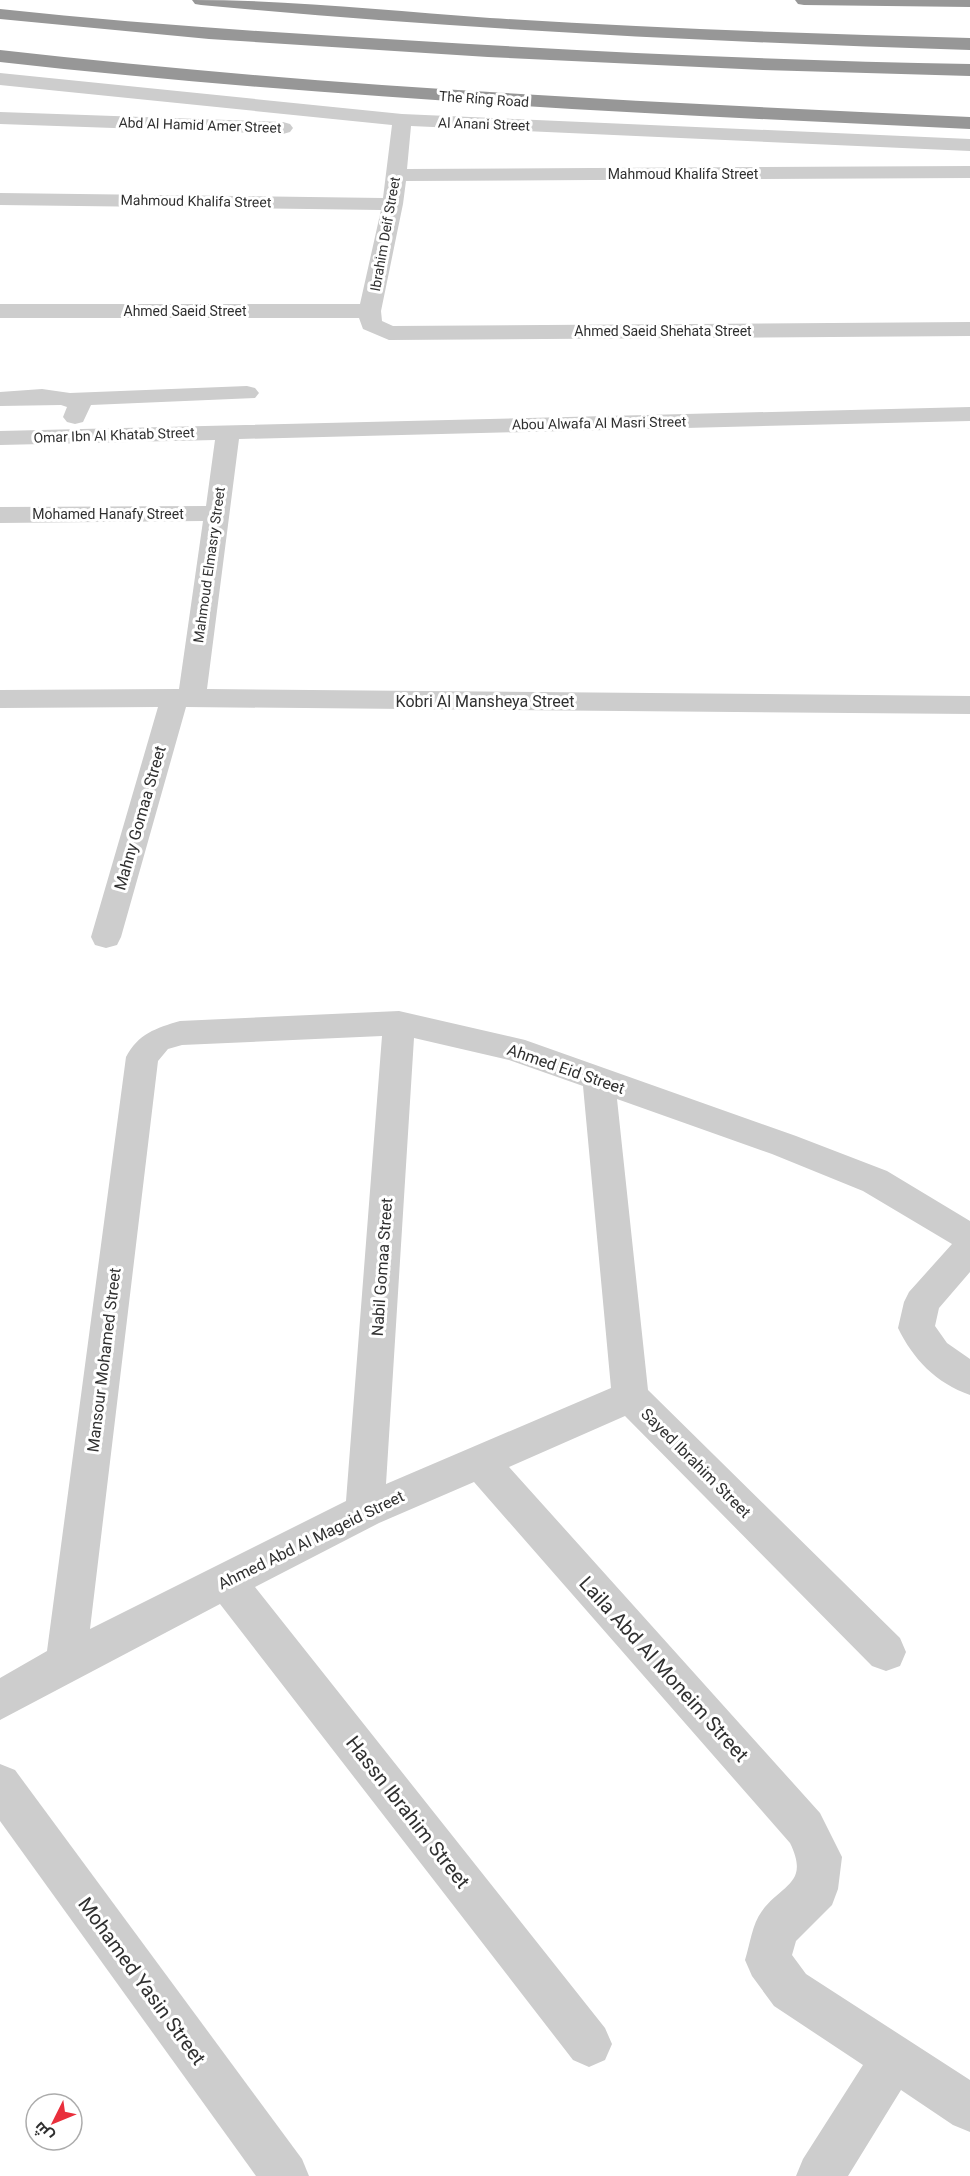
<svg xmlns="http://www.w3.org/2000/svg" width="970" height="2176" font-family="Roboto,Cairo,sans-serif">
<rect width="100%" height="100%" fill="#fff"/>
<g fill="none" stroke-linecap="round" stroke-linejoin="round">
<g fill="#cdcdcd" fill-rule="evenodd">
<polygon points="0,73 402,114 970,139 970,151 411,126 407,169 970,166 970,178 406,181 403,204 381,311 382,321 393,326 970,322 970,336 389,340 363,329 359,318 0,318 0,304 360,304 381,210 0,205 0,193 383,198 392,125 0,85"/>
<polygon points="0,112 283,122 290,124 293,128 290,132 283,134 0,124"/>
<polygon points="247,386 255,388 259,393 255,398 91,405 83,422 75,424 67,422 63,417 67,407 61,405 0,406 0,392 42,389 70,393"/>
<polygon points="970,407 970,421 239,439 207,689 970,696 970,714 186,707 121,937 117,945 106,948 95,945 91,937 158,707 0,708 0,690 179,689 203,521 0,523 0,507 206,506 215,440 0,445 0,431"/>
<path d="M 399,1011 L 525,1040 L 796,1136 L 887,1171 L 970,1221 L 970,1272 L 939,1308 L 935,1326 L 947,1343 L 970,1359 L 970,1395 C 936,1383 913,1359 898,1328 L 904,1302 L 909,1292 L 952,1244 L 863,1191 L 772,1154 L 617,1099 L 648,1390 L 900,1638 L 906,1652 L 900,1666 L 886,1671 L 872,1666 L 625,1416 L 509,1467 L 820,1813 L 842,1857 L 838,1889 L 832,1905 L 796,1941 L 792,1955 L 806,1974 L 970,2080 L 970,2132 L 953,2125 L 901,2090 L 848,2176 L 796,2176 L 803,2159 L 863,2065 L 774,2006 L 752,1976 L 745,1960 C 750,1945 752,1924 762,1911 C 782,1884 810,1884 790,1843 L 474,1482 L 379,1523 L 255,1587 L 605,2028 L 612,2044 L 605,2060 L 589,2067 L 573,2060 L 220,1604 L 0,1720 L 0,1678 L 47,1651 L 126,1057 C 138,1034 156,1028 180,1021 ZM 382,1036 L 346,1501 L 90,1629 L 158,1061 L 168,1049 L 182,1045 ZM 414,1038 L 509,1060 L 583,1086 L 611,1388 L 386,1484 Z"/>
<polygon points="0,1764 15,1770 302,2159 309,2176 256,2176 0,1821"/>
</g>
<g fill="#979797" fill-rule="evenodd">
<path d="M 192,0 C 292,0 391,11 490,18 C 650,28 810,34 970,38 L 970,50 C 713,42 457,29 201,5 L 195,4 Z"/>
<polygon points="795,0 970,0 970,7 804,5 798,4"/>
<path d="M 0,9 C 139,24 279,33 419,41 C 602,52 786,61 970,64 L 970,76 L 763,70 L 488,57 L 209,39 L 0,19 Z"/>
<path d="M 0,50 C 322,87 646,102 970,117 L 970,129 C 646,114 322,98 0,62 Z"/>
</g>
</g>
<g text-anchor="middle" dominant-baseline="central" stroke-width="6" stroke-linejoin="round" paint-order="stroke">
<g font-size="14" fill="#303030" stroke="#fff">
<text transform="translate(484 99) rotate(4)">The Ring Road</text>
<text transform="translate(484 124) rotate(2)">Al Anani Street</text>
<text transform="translate(200 125) rotate(2)">Abd Al Hamid Amer Street</text>
<text x="683" y="174">Mahmoud Khalifa Street</text>
<text transform="translate(196 201) rotate(1)">Mahmoud Khalifa Street</text>
<text transform="translate(385 234) rotate(-80)">Ibrahim Deif Street</text>
<text x="185" y="311">Ahmed Saeid Street</text>
<text x="663" y="331">Ahmed Saeid Shehata Street</text>
<text transform="translate(599 423) rotate(-1)">Abou Alwafa Al Masri Street</text>
<text transform="translate(114 435) rotate(-2)">Omar Ibn Al Khatab Street</text>
<text x="108" y="514">Mohamed Hanafy Street</text>
<text transform="translate(209 565) rotate(-82)">Mahmoud Elmasry Street</text>
</g>
<g font-size="16" fill="#303030" stroke="#fff">
<text x="485" y="701">Kobri Al Mansheya Street</text>
<text transform="translate(140 818) rotate(-74)">Mahny Gomaa Street</text>
<text transform="translate(566 1069) rotate(19)">Ahmed Eid Street</text>
<text transform="translate(382 1267) rotate(-86)">Nabil Gomaa Street</text>
<text transform="translate(104 1360) rotate(-83)">Mansour Mohamed Street</text>
<text transform="translate(696 1463) rotate(45)">Sayed Ibrahim Street</text>
<text transform="translate(311 1540) rotate(-26)">Ahmed Abd Al Mageid Street</text>
</g>
<g font-size="20" fill="#303030" stroke="#fff">
<text transform="translate(664 1669) rotate(48)">Laila Abd Al Moneim Street</text>
<text transform="translate(408 1812) rotate(52)">Hassn Ibrahim Street</text>
<text transform="translate(142 1981) rotate(54)">Mohamed Yasin Street</text>
</g>
</g>
<g transform="translate(54 2122) rotate(227)"><circle r="28" fill="#ffffff" stroke="#acacac" stroke-width="1.5"/>
<path d="M0-4.5L10 22L0 15L-10 22Z" fill="#e92f3c"/>
<text y="-9" font-size="16" font-weight="bold" text-anchor="middle" fill="#303030">ش</text>
</g>
</svg>
